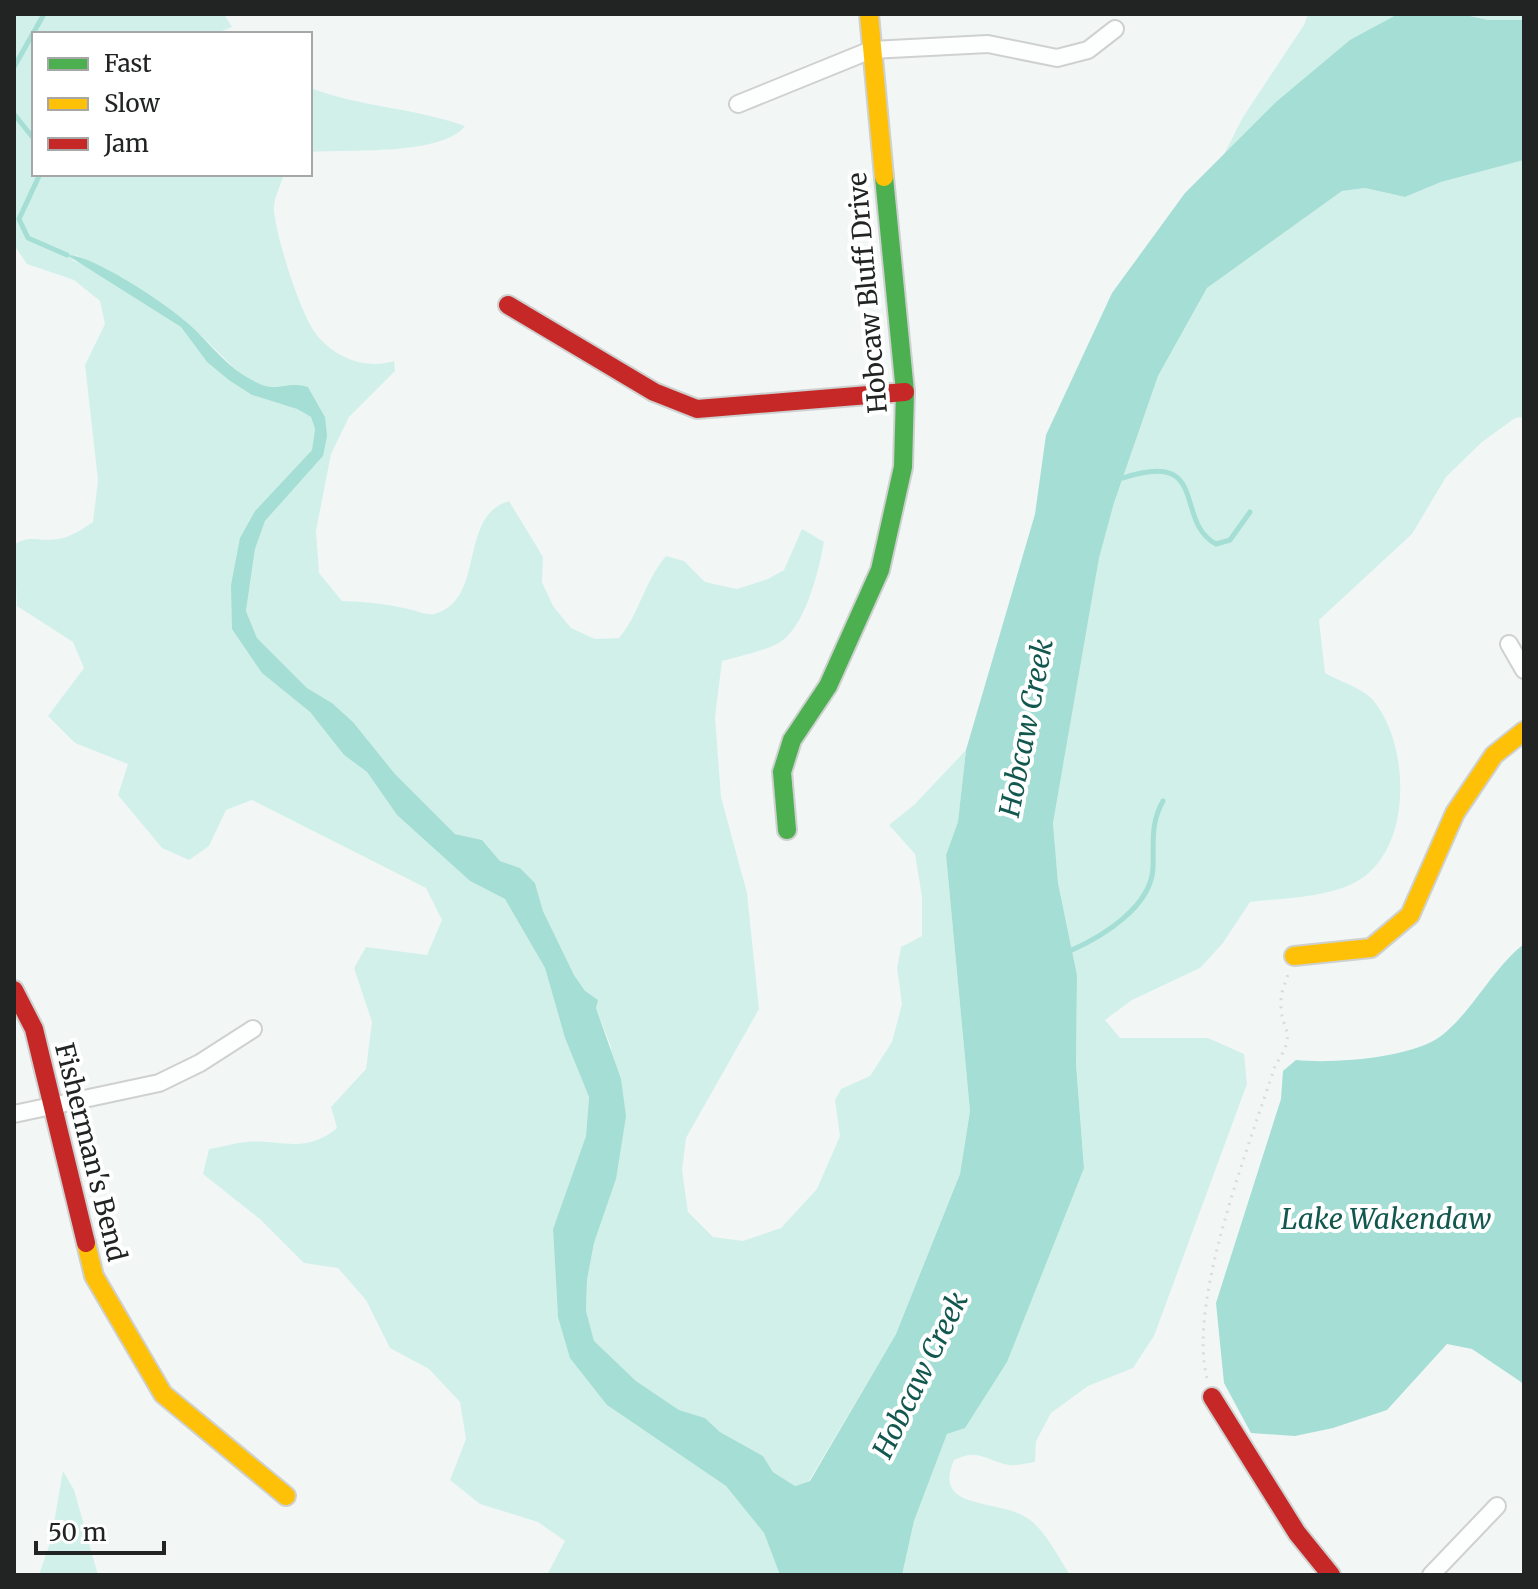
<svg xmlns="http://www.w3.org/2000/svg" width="1538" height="1589" font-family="Merriweather,serif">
<rect width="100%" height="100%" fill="#f2f7f6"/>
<g fill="#d2f0ea">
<path d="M 14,14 L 224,14 L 232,27 L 215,34 L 34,34 L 34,174 L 284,174 C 281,185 273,199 274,210 C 276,237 300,313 316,334 C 335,358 366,370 394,361 L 395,371 L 349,417 L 331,454 L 316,531 L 319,573 L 342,601 C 368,602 391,604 416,611 C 422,613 428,615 434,614 C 487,600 457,516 509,501 L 543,557 L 542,582 L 553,606 L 571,628 L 595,639 L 619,638 C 639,615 643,584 666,556 L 684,561 L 705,582 L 737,589 L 768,579 L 784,570 L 802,529 L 824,542 C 819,570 805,630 777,644 C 760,652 740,656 722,661 L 715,717 L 721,797 L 747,893 L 759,1009 L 686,1138 L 682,1170 L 688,1212 L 713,1237 L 743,1241 L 781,1228 L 817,1189 L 840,1136 L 835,1100 L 841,1089 L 870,1076 L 892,1042 L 902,1004 L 897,968 L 901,947 L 922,936 L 922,897 L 915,854 L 889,825 L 914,805 L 966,750 L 958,823 L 946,855 L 970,1111 L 960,1174 L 896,1334 L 809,1481 L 795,1486 L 773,1472 L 763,1456 L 720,1432 L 705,1418 L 679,1410 L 636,1381 L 594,1342 L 586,1311 L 587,1280 L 594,1243 L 616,1179 L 611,1047 L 596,1008 L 574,975 L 543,911 L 535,883 L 520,868 L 500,861 L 482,840 L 455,834 L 395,774 L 353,722 L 332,703 L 307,688 L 257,638 L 246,611 L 255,549 L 265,521 L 323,456 L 325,417 L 308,387 C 293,383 280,393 267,388 C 237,378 223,354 200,335 C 161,304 121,277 76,255 L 72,260 L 91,268 L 181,327 L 207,362 L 230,381 L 252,395 L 297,409 L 311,417 L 315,429 L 312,450 L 255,511 L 231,585 L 262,673 L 310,712 L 344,755 L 367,772 L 397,815 L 470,881 L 505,899 L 545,968 L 565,1038 L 589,1097 L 586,1136 L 553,1229 L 558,1317 L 607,1405 L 726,1486 L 764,1533 L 780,1575 L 547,1575 L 565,1541 L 538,1522 L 480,1504 L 450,1480 L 466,1439 L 460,1402 L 429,1369 L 390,1348 L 366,1300 L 338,1268 L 304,1263 L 261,1220 L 203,1174 L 209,1149 C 221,1147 234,1143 246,1142 C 283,1139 304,1155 337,1128 L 331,1107 L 366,1069 L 372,1022 L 354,968 L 366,947 L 427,955 L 442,920 L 426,888 L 252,800 L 226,810 L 209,846 L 189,860 L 162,848 L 118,795 L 128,764 L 75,743 L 48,716 L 84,668 L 73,642 L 17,606 L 14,545 C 29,534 41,542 58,539 C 72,537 82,529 93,522 L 98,480 L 85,365 L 105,324 L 100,301 L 74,280 L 27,264 L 14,245 Z"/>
<path d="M 1308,14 L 1398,14 C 1326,53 1277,101 1221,160 L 1243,117 L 1304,25 Z"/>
<polygon points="1461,14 1524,14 1524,20 1488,20"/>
<path d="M 310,88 C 361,107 415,108 465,126 C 442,156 348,149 310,152 Z"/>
<path d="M 1524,160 L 1524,417 L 1515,418 L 1482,442 L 1446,477 L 1412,534 L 1319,620 L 1325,673 C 1339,681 1362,688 1373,700 C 1411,745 1414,855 1352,884 C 1323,898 1282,898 1250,902 L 1223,943 L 1200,968 L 1132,1000 L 1105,1020 L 1120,1038 L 1208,1038 L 1244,1054 L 1247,1084 L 1154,1336 L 1133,1368 L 1088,1386 L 1051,1413 L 1036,1441 L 1035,1462 C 1028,1463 1017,1466 1009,1465 C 986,1461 980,1448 954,1460 C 931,1513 1001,1497 1030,1520 C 1046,1532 1059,1558 1070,1575 L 902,1575 L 914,1521 L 947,1434 L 965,1427 L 1084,1168 L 1076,1064 L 1077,975 L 1058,883 L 1053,822 L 1099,557 L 1114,503 L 1158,376 L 1207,288 L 1342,191 L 1365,188 L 1405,197 L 1441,182 Z"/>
<polygon points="63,1471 74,1490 98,1575 39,1575 51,1540"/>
</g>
<g fill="#a4ded5">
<path d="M 1398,14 L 1461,14 L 1488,20 L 1524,20 L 1524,160 L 1441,182 L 1405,197 L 1365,188 L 1342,191 L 1207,288 L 1158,376 L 1114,503 L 1099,558 L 1053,823 L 1058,883 L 1077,975 L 1076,1064 L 1084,1168 L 1007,1362 L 965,1428 L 947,1434 L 914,1521 L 902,1575 L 780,1575 L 764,1533 L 726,1486 L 607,1405 L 570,1358 L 558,1317 L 553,1229 L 586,1136 L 589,1097 L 565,1038 L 545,968 L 505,899 L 470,881 L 397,815 L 367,772 L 344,755 L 310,712 L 262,673 L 232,629 L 231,585 L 240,538 L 255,511 L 312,450 L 315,429 L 311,417 L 297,409 L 252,395 L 230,381 L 207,362 L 181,327 L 67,255 C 91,254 165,303 185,321 C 208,340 223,364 250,379 C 279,396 282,380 308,387 L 325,417 L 327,436 L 323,456 L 265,521 L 255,549 L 246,611 L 257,638 L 307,688 L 332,703 L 353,722 L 395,774 L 455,834 L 482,840 L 500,861 L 520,868 L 535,883 L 543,911 L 574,975 L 585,991 L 598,1000 L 596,1008 L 621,1079 L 626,1116 L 616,1179 L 594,1243 L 587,1280 L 586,1311 L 594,1341 L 636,1381 L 679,1410 L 705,1418 L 720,1432 L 763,1456 L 773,1472 L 795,1486 L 810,1481 L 896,1334 L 960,1174 L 970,1111 L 946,855 L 958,822 L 966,750 L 1035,514 L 1046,435 L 1112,293 L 1185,193 L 1276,102 L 1350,40 Z"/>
<path d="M 1524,944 L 1524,1384 L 1472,1349 L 1447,1344 L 1387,1410 L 1333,1428 L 1295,1436 L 1251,1433 L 1224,1383 L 1216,1303 L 1281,1099 L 1283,1071 L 1296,1060 C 1332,1064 1412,1058 1441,1036 C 1473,1011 1492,969 1524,944 Z"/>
</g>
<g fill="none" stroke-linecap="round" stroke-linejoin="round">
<g stroke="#a4ded5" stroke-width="5">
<polyline points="14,67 44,14"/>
<polyline points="14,114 34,139"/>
<polyline points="40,174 19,219 28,238 67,255"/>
<path d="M 1123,478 C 1211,449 1173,521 1216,544 L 1230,540 L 1250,512"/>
<path d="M 1072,950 C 1103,936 1151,907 1153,868 C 1154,843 1150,824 1163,801"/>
</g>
<g stroke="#ced1d0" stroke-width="20">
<g id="street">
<polyline points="738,104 871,50 988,44 1057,58 1088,50 1115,29"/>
<polyline points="1509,644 1524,670"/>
<polyline points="14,1114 159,1083 200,1063 253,1029"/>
<polyline points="1431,1575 1497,1506"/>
</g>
</g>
<g stroke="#ced1d0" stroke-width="22">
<polyline id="fast" points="787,830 782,772 792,740 828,686 880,570 903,467 905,392 884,177"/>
</g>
<g stroke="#ced1d0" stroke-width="22">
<g id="slow">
<polyline points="869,14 884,177"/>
<polyline points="1294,956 1371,948 1410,915 1455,813 1494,755 1524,731"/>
<polyline points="86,1243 94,1276 163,1394 286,1496"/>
</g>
</g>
<g stroke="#ced1d0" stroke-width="22">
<g id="jam">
<polyline points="508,305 654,392 697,409 905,392"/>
<polyline points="14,990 34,1029 86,1243"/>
<polyline points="1212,1397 1297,1533 1331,1575"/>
</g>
</g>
<path stroke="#dadbdb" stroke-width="3" stroke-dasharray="2 6" stroke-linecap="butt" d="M 1207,1378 C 1187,1301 1250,1144 1275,1066 C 1300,1028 1279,1033 1281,1000 C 1281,991 1286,982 1288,974"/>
<use href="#street" stroke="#fdfefe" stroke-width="16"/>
<use href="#fast" stroke="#4caf50" stroke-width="18"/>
<use href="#slow" stroke="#ffc107" stroke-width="18"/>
<use href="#jam" stroke="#c62828" stroke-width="18"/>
</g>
<g text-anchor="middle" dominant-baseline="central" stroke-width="8" stroke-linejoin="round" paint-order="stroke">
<g font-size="26" fill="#212423" stroke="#fff">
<text transform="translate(867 293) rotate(-95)">Hobcaw Bluff Drive</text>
<text transform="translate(91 1152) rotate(76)">Fisherman's Bend</text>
</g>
<g font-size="28" font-style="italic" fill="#12584f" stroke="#fff">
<text transform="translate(1026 728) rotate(-79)">Hobcaw Creek</text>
<text x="1386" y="1219">Lake Wakendaw</text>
<text transform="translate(920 1375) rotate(-64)">Hobcaw Creek</text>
</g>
</g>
<rect width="1538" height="1589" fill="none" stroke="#212423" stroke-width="32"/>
<rect x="32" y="32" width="280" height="144" fill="#ffffff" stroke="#a6a7a7" stroke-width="2"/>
<rect x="48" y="58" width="40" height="12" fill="#4caf50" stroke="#a6a7a7" stroke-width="2"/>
<text x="104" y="72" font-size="24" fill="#212423">Fast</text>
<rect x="48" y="98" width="40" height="12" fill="#ffc107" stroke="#a6a7a7" stroke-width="2"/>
<text x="104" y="112" font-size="24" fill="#212423">Slow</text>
<rect x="48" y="138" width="40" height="12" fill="#c62828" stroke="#a6a7a7" stroke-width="2"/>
<text x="104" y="152" font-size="24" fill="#212423">Jam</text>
<path d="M36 1541v12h128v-12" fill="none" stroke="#212423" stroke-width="4"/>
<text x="48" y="1541" font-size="24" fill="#212423" stroke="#ffffff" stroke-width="6" paint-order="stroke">50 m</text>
</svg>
